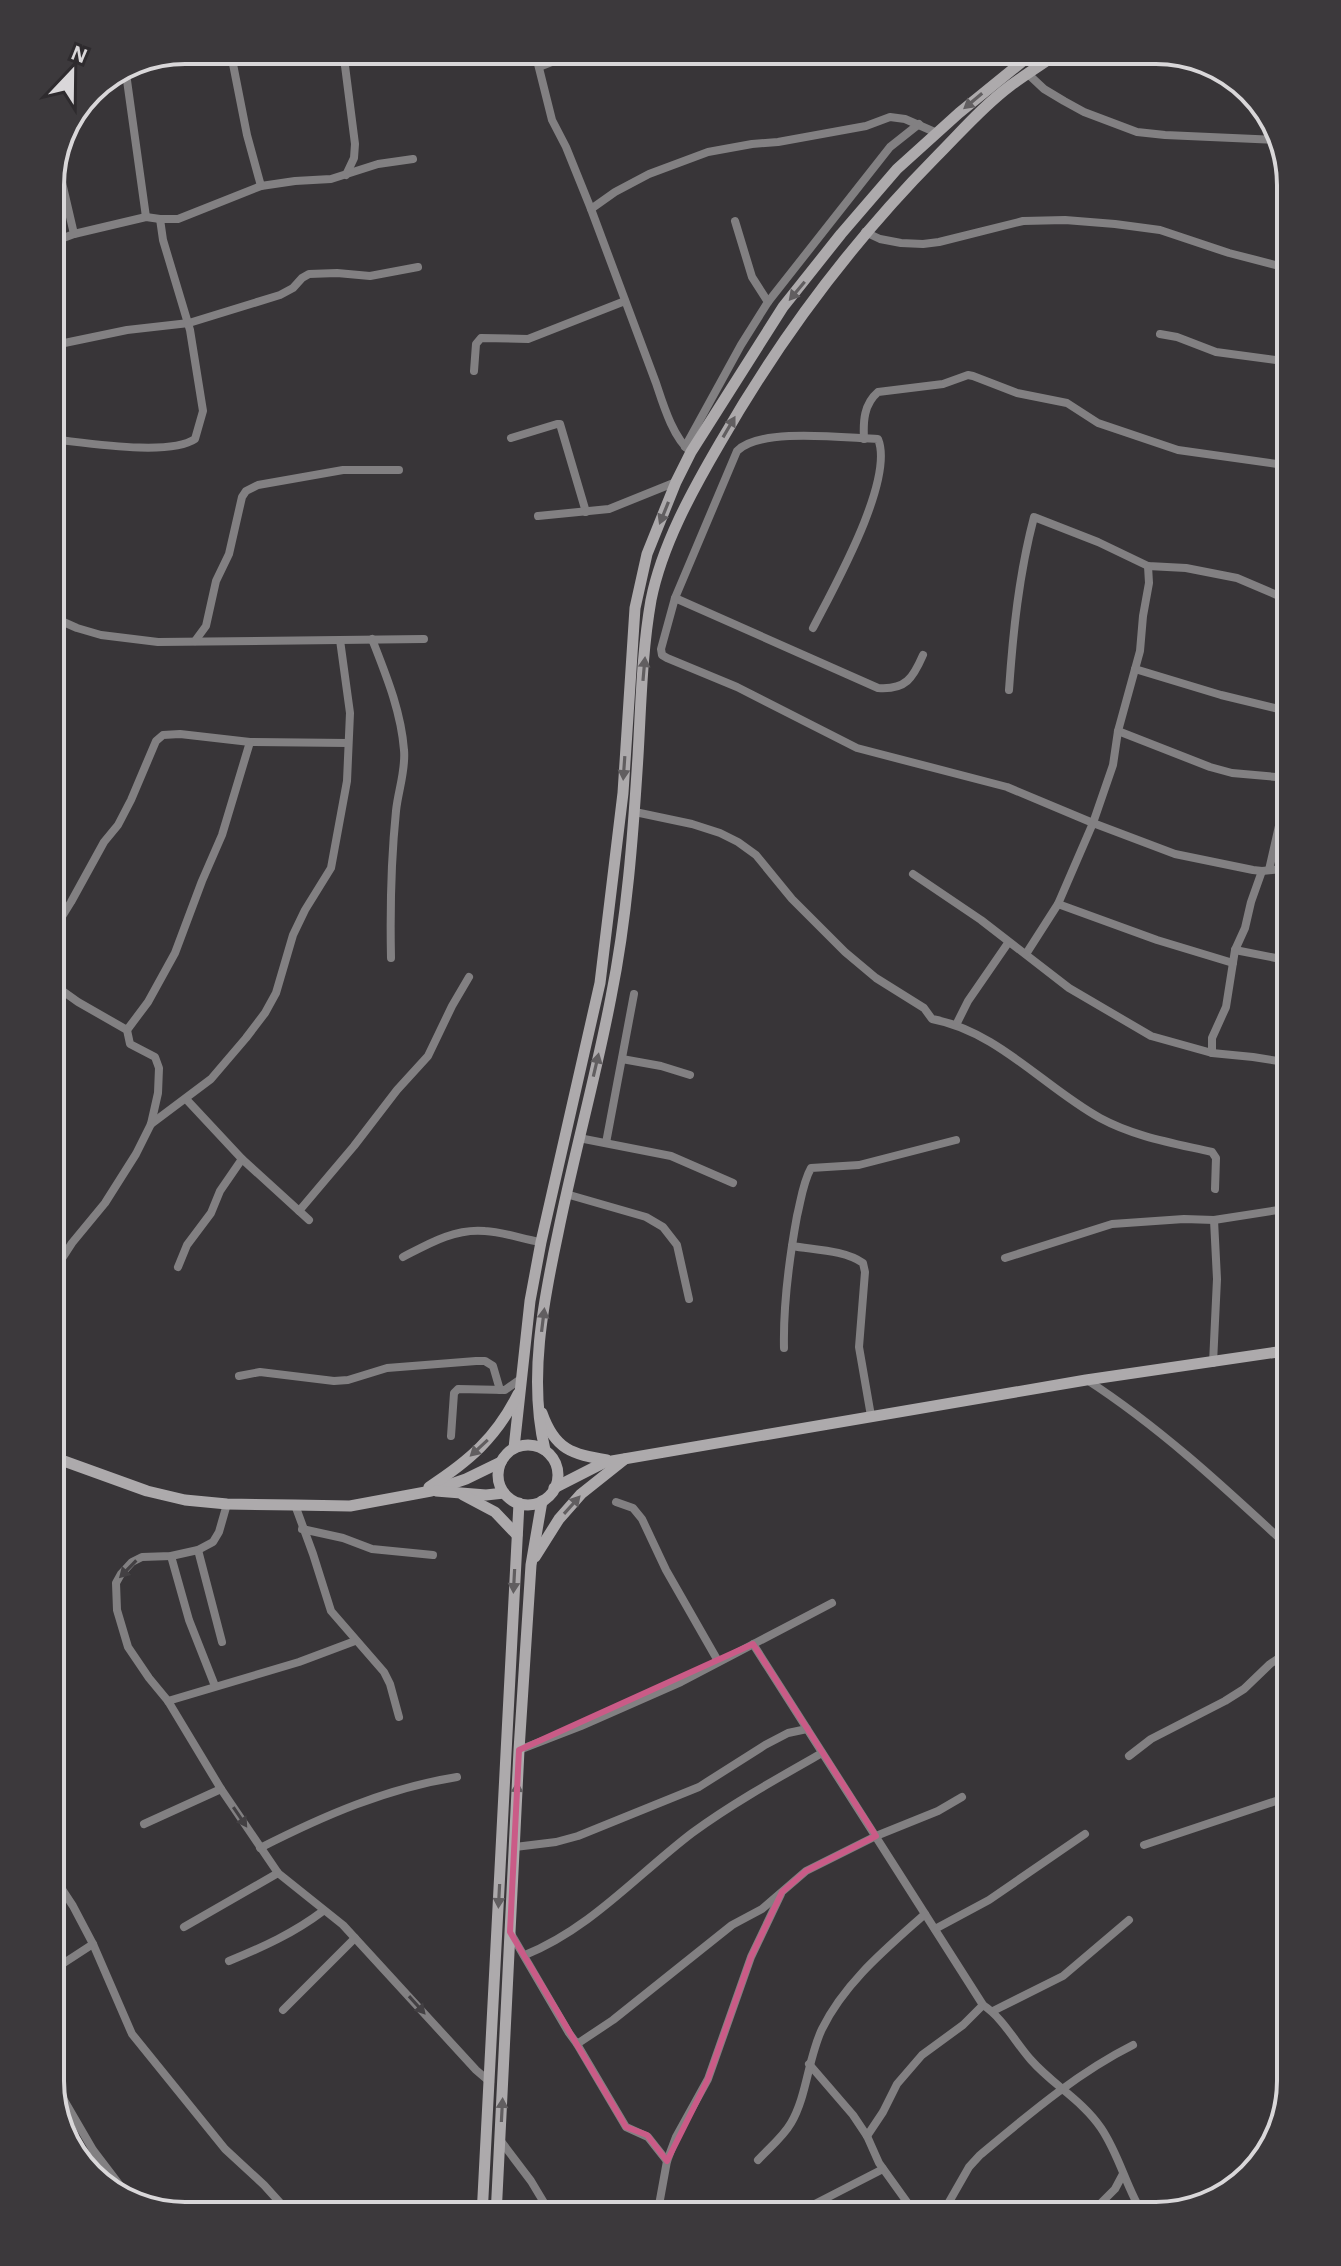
<svg xmlns="http://www.w3.org/2000/svg" width="1341" height="2266" font-family="'Alegreya Sans',sans-serif">
<rect width="100%" height="100%" fill="#383538"/>
<g fill="none" stroke-linecap="round" stroke-linejoin="round">
<g stroke="#828082" stroke-width="8">
<path d="M 536,56 L 552,120 L 566,147 L 591,209 L 656,383 C 663,404 673,438 691,452"/>
<polyline points="344,58 355,144 354,158 346,175"/>
<polyline points="232,59 247,135 261,186"/>
<polyline points="125,66 146,217"/>
<polyline points="539,67 567,56"/>
<polyline points="1028,74 1044,89 1064,101 1084,112 1137,132 1165,135 1280,140"/>
<polyline points="57,161 74,234"/>
<polyline points="591,209 615,192 649,174 708,152 752,144 778,142 866,126 890,117 905,119 937,133"/>
<polyline points="735,221 752,277 768,302"/>
<polyline points="865,232 880,239 901,243 923,244 939,242 1023,221 1065,220 1115,224 1160,230 1229,253 1291,269"/>
<polyline points="50,243 74,234 146,217 160,219 178,219 261,186 295,181 331,179 378,164 413,159"/>
<polyline points="1160,334 1177,337 1216,352 1291,362"/>
<polyline points="50,346 127,330 189,323 280,295 293,288 302,278 309,274 337,273 370,276 418,267"/>
<polyline points="474,371 476,344 481,338 528,339 625,301"/>
<polyline points="511,438 557,424 560,424 586,512"/>
<path d="M 50,439 C 82,442 169,457 195,439 L 203,411 L 190,330 L 163,240 L 160,219"/>
<path d="M 864,439 C 863,421 864,404 878,392 L 943,384 L 968,375 L 973,376 L 1017,393 L 1067,403 L 1098,423 L 1178,450 L 1291,466"/>
<polyline points="685,447 741,345 768,302 890,147 919,124"/>
<polyline points="538,516 609,509 676,482"/>
<path d="M 675,598 L 737,451 C 760,427 845,438 878,439 C 895,480 833,589 813,628"/>
<polyline points="50,616 77,628 101,635 158,642 424,639"/>
<path d="M 372,639 C 386,675 401,711 404,750 C 406,770 398,791 396,811 C 391,860 390,909 391,958"/>
<polyline points="195,641 206,626 216,581 229,554 242,497 246,491 258,485 343,470 399,470"/>
<path d="M 923,655 C 913,678 906,690 878,688 L 675,598 L 661,649 L 662,655 L 667,658 L 737,687 L 857,748 L 1007,787 L 1093,823 L 1175,854 L 1253,870 L 1262,871 L 1291,868"/>
<polyline points="1135,669 1221,695 1291,712"/>
<path d="M 1009,690 C 1013,632 1019,574 1034,517 L 1098,542 L 1148,566 L 1186,568 L 1237,578 L 1291,601"/>
<polyline points="1118,731 1210,767 1232,773 1288,778"/>
<path d="M 635,812 L 692,824 L 720,833 L 738,842 L 756,855 L 792,899 L 845,952 L 876,978 L 924,1008 L 932,1019 C 997,1031 1044,1087 1100,1118 C 1135,1137 1173,1143 1212,1152 L 1216,1158 L 1215,1189"/>
<polyline points="1269,870 1291,773"/>
<polyline points="913,874 981,920 1069,988 1151,1036 1212,1053 1253,1057 1291,1063"/>
<polyline points="1058,904 1157,940 1233,963"/>
<polyline points="50,936 71,902 104,842 118,825 131,800 156,741 163,735 180,734 250,742 348,743"/>
<polyline points="1235,950 1291,961"/>
<polyline points="1026,954 1058,904 1093,823 1113,765 1118,731 1140,651 1143,616 1149,583 1148,566"/>
<polyline points="956,1025 968,1001 1008,943"/>
<polyline points="127,1030 148,1002 175,953 202,881 222,835 250,742"/>
<polyline points="1212,1053 1212,1038 1226,1007 1235,950 1245,928 1251,902 1262,871"/>
<polyline points="622,1059 661,1066 690,1075"/>
<polyline points="186,1099 242,1159 309,1220"/>
<polyline points="151,1124 211,1079 246,1038 265,1013 276,993 293,935 305,910 331,868 347,781 350,713 340,640"/>
<polyline points="579,1138 671,1156 733,1183"/>
<polyline points="606,1143 634,994"/>
<polyline points="566,1194 646,1217 663,1227 677,1245 689,1299"/>
<polyline points="299,1211 354,1146 397,1090 428,1056 452,1006 469,977"/>
<path d="M 792,1246 C 815,1250 844,1250 863,1263 L 865,1272 L 859,1347 L 871,1416"/>
<path d="M 403,1257 C 428,1244 455,1228 485,1231 C 504,1232 522,1239 541,1242"/>
<polyline points="1005,1258 1112,1224 1184,1219 1214,1220 1291,1208"/>
<polyline points="178,1267 187,1245 211,1213 220,1191 242,1159"/>
<polyline points="50,1277 72,1243 105,1203 136,1154 151,1124 158,1093 159,1068 155,1057 130,1044 127,1030 78,1002 50,982"/>
<path d="M 784,1348 C 783,1303 789,1260 797,1216 C 801,1200 803,1182 811,1168 L 859,1165 L 956,1140"/>
<polyline points="1213,1363 1217,1279 1214,1220"/>
<polyline points="239,1376 260,1372 334,1381 348,1380 387,1368 476,1361 485,1361 493,1366 500,1390"/>
<path d="M 1087,1380 C 1161,1428 1226,1489 1291,1549"/>
<polyline points="451,1436 454,1393 458,1389 505,1390 522,1378"/>
<polyline points="616,1502 633,1508 642,1519 666,1570 718,1661"/>
<polyline points="227,1504 219,1532 213,1542 198,1550 171,1556 142,1557 132,1562 121,1574 116,1583 117,1610 128,1647 149,1678 168,1701 221,1789 278,1873 343,1925 476,2070 490,2082"/>
<polyline points="295,1505 313,1554 331,1611 384,1672 390,1684 399,1717"/>
<polyline points="302,1529 343,1538 372,1549 433,1555"/>
<polyline points="198,1550 222,1642"/>
<polyline points="50,1551 62,1549"/>
<polyline points="171,1556 189,1620 215,1686"/>
<path d="M 753,1644 L 983,2005 C 1003,2018 1015,2042 1031,2060 C 1053,2085 1082,2100 1101,2128 C 1120,2156 1126,2188 1144,2216"/>
<polyline points="168,1701 299,1662 355,1641"/>
<polyline points="519,1750 581,1726 681,1682 832,1603"/>
<polyline points="1129,1756 1151,1739 1225,1701 1244,1689 1270,1664 1291,1650"/>
<polyline points="144,1824 221,1789"/>
<polyline points="1144,1845 1279,1800 1291,1789"/>
<polyline points="515,1847 556,1842 578,1836 699,1787 765,1745 788,1733 807,1729"/>
<path d="M 260,1848 C 323,1816 387,1788 457,1777"/>
<polyline points="50,1871 73,1906 93,1944 132,2034 225,2149 264,2185 292,2216"/>
<polyline points="184,1927 278,1873"/>
<polyline points="935,1929 989,1900 1085,1834"/>
<polyline points="510,1932 569,2033 577,2044 613,2020 732,1925 762,1909 806,1871 876,1836 938,1811 962,1797"/>
<path d="M 525,1955 C 590,1929 637,1875 692,1833 C 733,1803 778,1778 822,1753"/>
<path d="M 229,1961 C 263,1947 294,1933 323,1911"/>
<polyline points="50,1972 93,1944"/>
<polyline points="283,2010 355,1938"/>
<polyline points="993,2011 1063,1976 1129,1920"/>
<polyline points="577,2044 626,2127 648,2137 667,2161"/>
<polyline points="809,2064 853,2115 867,2136 879,2163 917,2216"/>
<polyline points="50,2076 93,2150 131,2200"/>
<polyline points="867,2136 883,2112 897,2084 922,2055 963,2025 983,2005"/>
<polyline points="500,2140 531,2181 552,2216"/>
<path d="M 758,2160 C 769,2148 783,2137 791,2123 C 807,2096 808,2058 822,2029 C 845,1982 887,1948 925,1914"/>
<polyline points="657,2216 667,2161 676,2137 708,2079 751,1957 781,1894"/>
<polyline points="795,2216 807,2208 883,2169"/>
<path d="M 937,2216 L 949,2202 L 969,2167 L 980,2155 C 1028,2115 1077,2073 1133,2045"/>
<polyline points="1088,2216 1115,2189 1123,2174"/>
</g>
<g stroke="#adaaac" stroke-width="11">
<path d="M 542,1413 C 555,1450 572,1454 607,1460"/>
<circle cx="528" cy="1475" r="30"/>
<polyline points="514,1448 530,1301 541,1242 600,983 623,793 635,608 647,554 676,482 691,452 783,307 841,234 897,169 959,113 1034,52"/>
<path d="M 545,1450 C 528,1380 543,1303 558,1233 C 574,1154 596,1076 611,997 C 627,918 633,836 638,756 C 641,704 642,651 651,600 C 662,545 692,491 720,443 C 780,338 851,243 936,157 C 960,133 982,107 1010,86 C 1026,74 1044,63 1061,51"/>
<polyline points="50,1456 147,1491 185,1500 227,1504 295,1505 350,1506 431,1491 466,1479 501,1462"/>
<path d="M 429,1487 C 469,1461 496,1438 518,1394"/>
<polyline points="554,1488 603,1463 612,1461 1086,1380 1291,1350"/>
<polyline points="436,1491 486,1495 504,1493"/>
<polyline points="463,1495 495,1512 517,1535"/>
<polyline points="535,1557 559,1519 581,1494 625,1459"/>
<polyline points="482,2216 519,1503"/>
<polyline points="496,2216 519,1750 531,1565 542,1501"/>
</g>
</g>
<defs><path id="oneway-solid" d="M-6-.8H1V-3.2L6.5 0L1 3.2V.8H-6Z" transform="scale(2)"/></defs>
<g fill="#615e60">
<use href="#oneway-solid" transform="translate(973 101) rotate(140)"/>
<use href="#oneway-solid" transform="translate(797 291) rotate(130)"/>
<use href="#oneway-solid" transform="translate(729 427) rotate(-60)"/>
<use href="#oneway-solid" transform="translate(664 513) rotate(112)"/>
<use href="#oneway-solid" transform="translate(644 669) rotate(-85)"/>
<use href="#oneway-solid" transform="translate(624 768) rotate(94)"/>
<use href="#oneway-solid" transform="translate(596 1065) rotate(-77)"/>
<use href="#oneway-solid" transform="translate(543 1320) rotate(-83)"/>
<use href="#oneway-solid" transform="translate(479 1448) rotate(137)"/>
<use href="#oneway-solid" transform="translate(572 1505) rotate(-48)"/>
<use href="#oneway-solid" transform="translate(514 1581) rotate(93)"/>
<use href="#oneway-solid" transform="translate(517 1794) rotate(-88)"/>
<use href="#oneway-solid" transform="translate(499 1896) rotate(93)"/>
<use href="#oneway-solid" transform="translate(502 2110) rotate(-87)"/>
</g>
<g fill="#434043">
<use href="#oneway-solid" transform="translate(128 1569) rotate(134)"/>
<use href="#oneway-solid" transform="translate(240 1817) rotate(56)"/>
<use href="#oneway-solid" transform="translate(417 2005) rotate(48)"/>
</g>
<path fill="none" stroke="#ca5b87" stroke-width="6" stroke-linejoin="round" d="M 753,1644 L 876,1836 L 806,1871 L 782,1892 L 751,1957 L 708,2079 L 667,2161 L 647,2135 L 626,2127 L 510,1932 L 519,1750 Z"/>
<path d="M0 0H1341V2266H0ZM185 64H1156A121 121 0 0 1 1277 185V2081A121 121 0 0 1 1156 2202H185A121 121 0 0 1 64 2081V185A121 121 0 0 1 185 64Z" fill="#3c393c" fill-rule="evenodd"/>
<path fill="none" stroke="#d9d7d9" stroke-width="4" d="M185 64H1156A121 121 0 0 1 1277 185V2081A121 121 0 0 1 1156 2202H185A121 121 0 0 1 64 2081V185A121 121 0 0 1 185 64Z"/>
<g transform="translate(72 72) rotate(22)" stroke="#2e2b2e" stroke-width="6" paint-order="stroke">
<path d="M0-6L14 30L0 20L-14 30Z" fill="#d9d7d9"/>
<text y="-12" font-size="22" font-weight="bold" text-anchor="middle" fill="#d9d7d9">N</text>
</g>
</svg>
